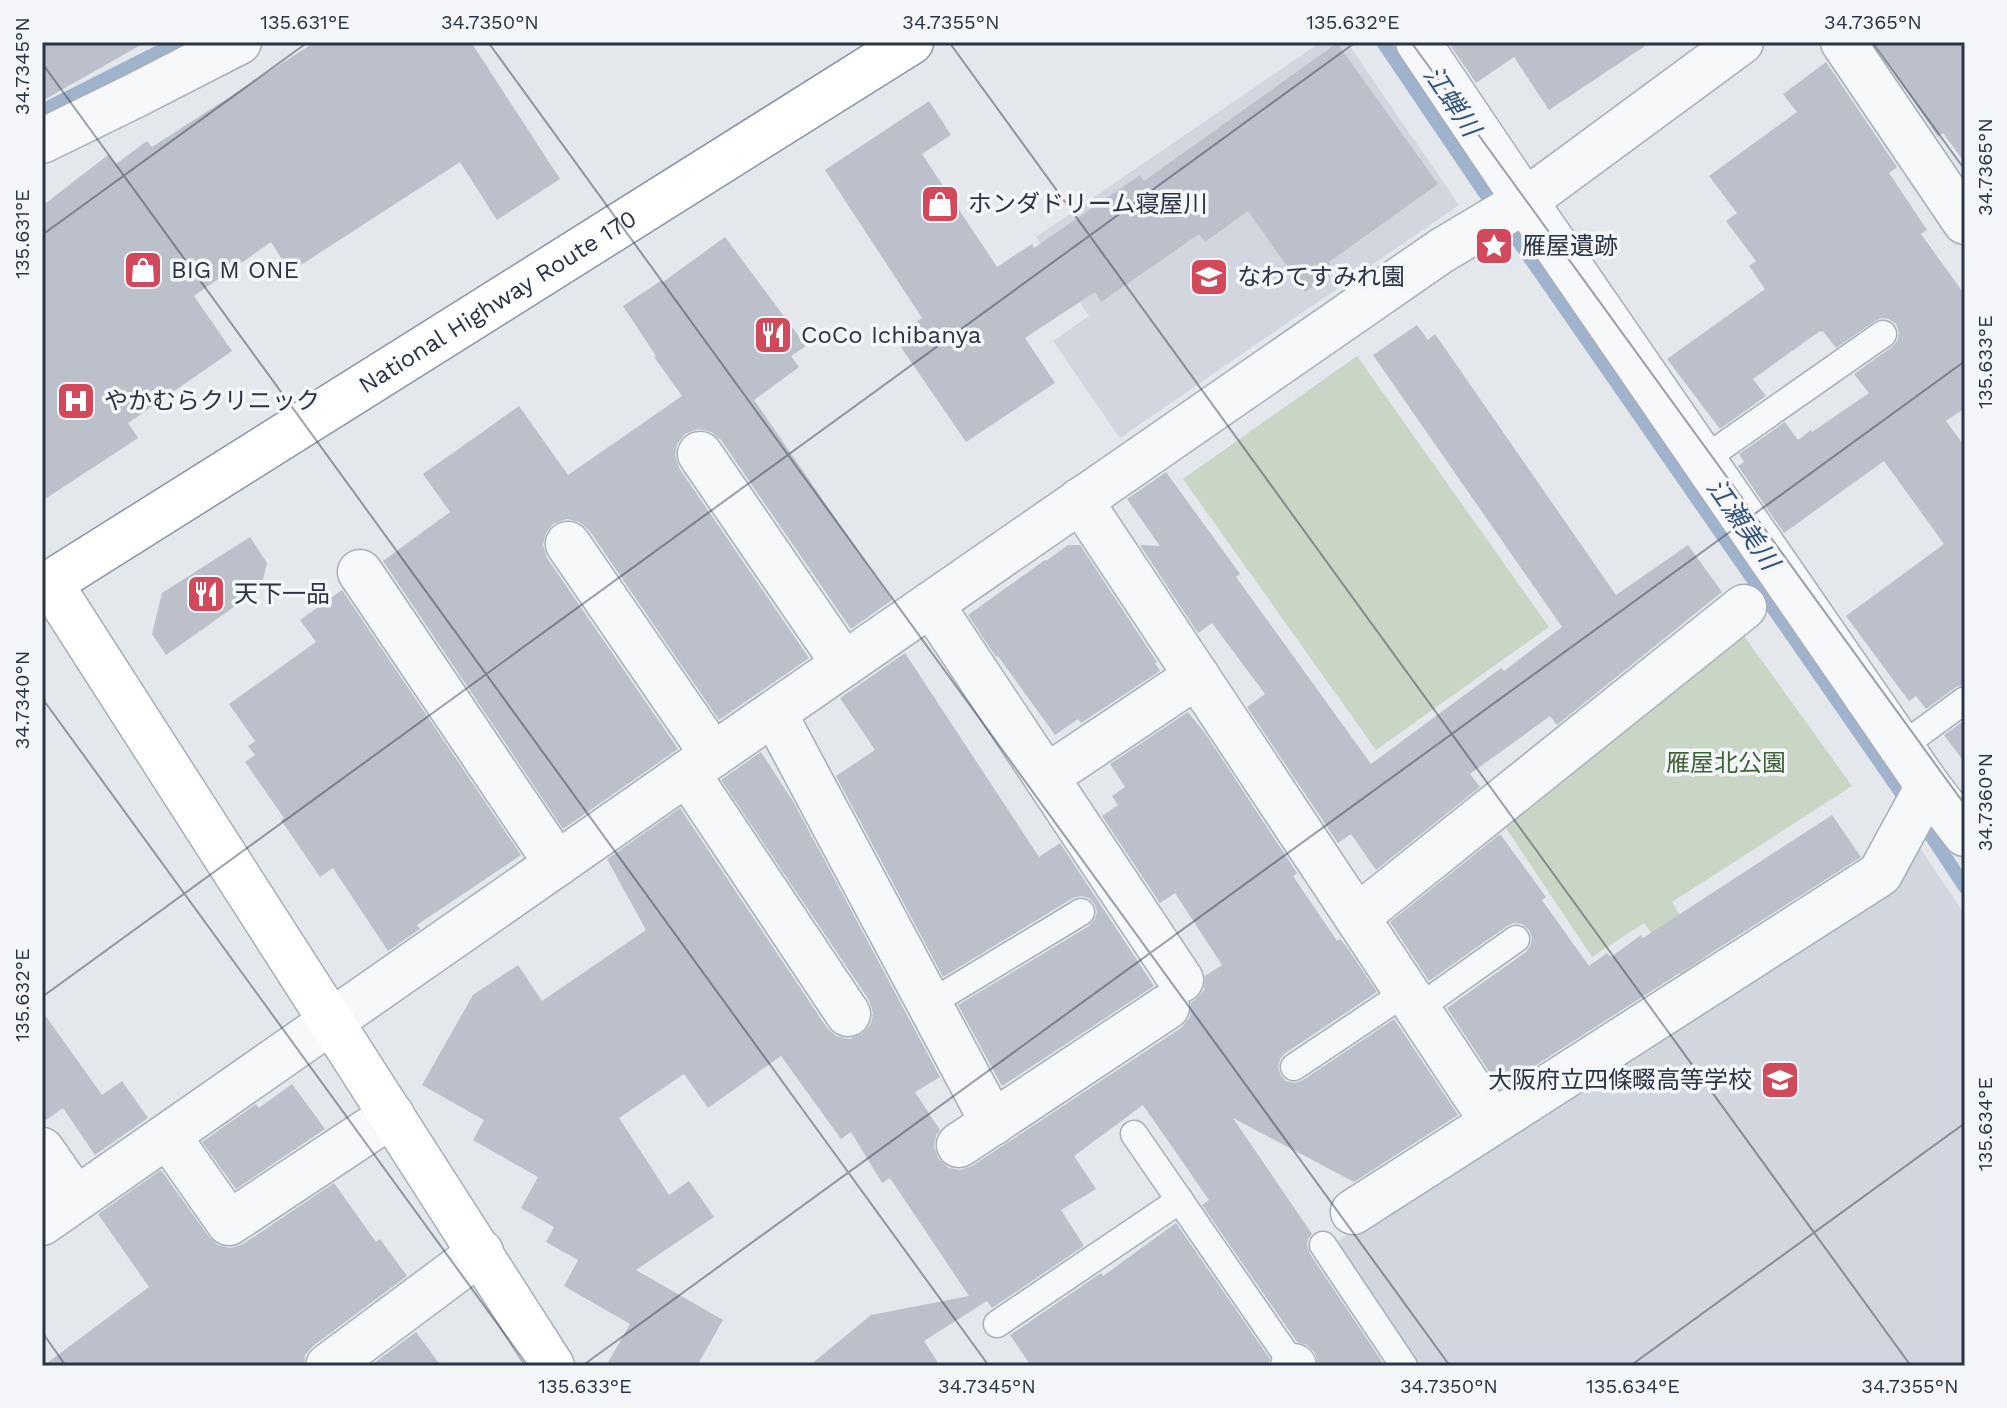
<svg xmlns="http://www.w3.org/2000/svg" width="2007" height="1408" font-family="'Work Sans','Noto Sans JP',sans-serif">
<rect width="100%" height="100%" fill="#e4e7ec"/>
<g fill="#d2d6de">
<polygon points="1321,42 1347,42 1459,205 1120,438 1053,341 1089,316 1036,237"/>
<polygon points="1918,845 1965,915 1965,1366 1417,1366 1333,1244 1893,892"/>
</g>
<g fill="#c9d6c5">
<polygon points="1357,356 1549,627 1376,750 1183,479"/>
<polygon points="1744,636 1852,786 1672,902 1706,957 1681,975 1644,923 1592,957 1506,828"/>
</g>
<g fill="none" stroke-linecap="round" stroke-linejoin="round">
<g stroke="#9fb4cc" stroke-width="14">
<polyline points="1383,42 1481,187 1932,837 1965,887"/>
<polyline points="42,111 179,42"/>
</g>
</g>
<g fill="#bbc0ca">
<polygon points="42,42 146,42 42,101"/>
<polygon points="315,42 471,42 560,179 497,220 460,162 290,272 271,242 194,296 232,351 128,423 138,438 42,501 42,206 108,155 116,164 147,141 152,147"/>
<polygon points="1448,42 1651,42 1549,110 1514,57 1476,83"/>
<polygon points="1880,42 1965,42 1965,163 1943,133 1938,137 1875,45"/>
<polygon points="1337,43 1438,184 1329,262 1335,271 1305,292 1248,211 1205,242 1199,234 1101,302 1095,292 1025,338 1055,383 966,442 894,337 922,318 825,170 929,101 951,135 922,154 997,267 1032,244 1034,248 1140,175 1144,181"/>
<polygon points="1826,62 1897,167 1889,173 1927,230 1921,234 1965,295 1965,408 1946,421 1965,447 1965,684 1956,687 1926,709 1916,696 1909,701 1846,616 1944,544 1884,461 1784,533 1738,466 1744,462 1739,454 1785,422 1798,440 1811,430 1812,432 1869,393 1854,374 1892,347 1897,341 1899,333 1896,324 1889,319 1882,318 1875,321 1836,348 1823,331 1821,332 1820,331 1753,379 1766,396 1720,429 1667,359 1765,289 1749,266 1756,261 1726,221 1737,213 1709,176 1797,112 1783,94"/>
<polygon points="725,237 806,346 791,356 799,367 754,400 892,600 851,629 721,440 711,432 699,429 685,434 677,444 675,455 679,468 809,658 719,720 589,530 579,522 567,519 553,524 546,533 543,545 547,558 678,749 563,829 383,561 450,512 423,474 519,406 568,475 682,396 654,357 656,356 623,306 662,280 663,282"/>
<polygon points="1417,325 1428,340 1435,334 1616,595 1688,545 1722,592 1557,725 1550,716 1470,774 1480,787 1376,870 1351,834 1338,843 1247,707 1265,694 1212,623 1198,633 1140,545 1160,546 1127,499 1166,472 1240,574 1236,577 1371,764 1501,668 1504,671 1562,627 1373,355"/>
<polygon points="250,537 267,563 261,588 166,655 152,634 162,593"/>
<polygon points="1068,545 1080,545 1157,662 1155,663 1160,671 1081,723 1078,719 1055,735 998,656 996,657 968,615 1045,560 1046,561"/>
<polygon points="342,590 521,855 417,925 420,929 388,951 333,868 320,877 281,820 284,818 245,762 255,755 248,746 255,741 229,704 316,642 300,620"/>
<polygon points="905,653 1039,857 1060,843 1154,986 1002,1086 958,1005 1089,926 1095,919 1097,911 1094,903 1089,898 1081,896 1073,898 943,977 836,776 875,750 840,698"/>
<polygon points="1188,712 1207,736 1297,873 1293,876 1337,941 1340,939 1346,946 1377,992 1284,1054 1280,1059 1278,1067 1281,1076 1286,1081 1294,1083 1303,1080 1394,1019 1458,1115 1354,1182 1233,1118 1312,1234 1308,1239 1307,1245 1310,1254 1385,1366 1319,1366 1315,1353 1307,1345 1297,1342 1202,1205 1209,1200 1143,1105 1074,1156 1096,1189 1061,1210 1084,1246 992,1308 987,1301 924,1341 940,1366 809,1366 871,1315 969,1296 890,1178 882,1183 851,1132 841,1139 781,1056 708,1108 684,1074 619,1118 669,1195 689,1181 714,1217 636,1270 723,1320 697,1366 606,1366 630,1324 564,1286 578,1260 546,1242 554,1227 521,1208 538,1177 473,1140 484,1120 422,1085 473,995 518,965 542,1001 646,930 607,859 680,808 827,1028 836,1036 849,1039 862,1034 871,1024 873,1013 869,1000 721,780 761,752 794,803 940,1077 915,1092 940,1130 936,1135 934,1146 938,1158 949,1168 960,1170 972,1166 1181,1028 1190,1017 1191,1002 1195,1000 1204,990 1205,976 1222,965 1175,893 1160,903 1102,816 1118,805 1112,796 1125,787 1110,764"/>
<polygon points="1965,720 1965,763 1944,735"/>
<polygon points="1832,815 1861,857 1500,1088 1447,1008 1526,952 1530,946 1532,938 1529,930 1522,924 1514,923 1507,926 1429,981 1390,922 1500,834 1546,897 1542,900 1589,966 1607,953 1611,957 1641,935 1643,938"/>
<polygon points="42,1011 102,1095 122,1081 148,1118 95,1155 63,1108 42,1123"/>
<polygon points="292,1084 325,1129 236,1189 202,1142 256,1104 259,1108"/>
<polygon points="161,1170 209,1237 218,1245 230,1248 243,1244 334,1183 376,1242 380,1239 407,1276 313,1346 305,1355 304,1366 43,1366 149,1287 98,1214"/>
<polygon points="1176,1223 1270,1359 1268,1366 1031,1366 1010,1335 1101,1273 1103,1276"/>
<polygon points="416,1332 441,1366 370,1366"/>
</g>
<g fill="none" stroke-linecap="round" stroke-linejoin="round">
<g stroke="#a9aeb7" stroke-width="29">
<g id="lane">
<polyline points="1703,460 1883,334"/>
<polyline points="1901,747 1965,700"/>
<polyline points="929,1004 1081,912"/>
<polyline points="1417,1009 1516,939"/>
<polyline points="1294,1067 1406,992"/>
<polyline points="1134,1134 1294,1366"/>
<polyline points="1323,1245 1404,1366"/>
<polyline points="997,1324 1180,1200"/>
</g>
</g>
<g stroke="#a9aeb7" stroke-width="47">
<g id="street">
<polyline points="1418,42 1525,201 1928,786 1965,834"/>
<polyline points="1843,42 1965,222"/>
<polyline points="42,141 136,95 239,42"/>
<polyline points="700,454 844,664"/>
<polyline points="1080,500 1492,1121"/>
<polyline points="568,544 713,755"/>
<polyline points="360,572 557,864"/>
<polyline points="931,604 1181,980"/>
<polyline points="774,713 993,1123"/>
<polyline points="687,773 848,1014"/>
<polyline points="1046,777 1197,676"/>
<polyline points="1357,917 1744,607"/>
<polyline points="168,1136 229,1223 392,1115"/>
<polyline points="959,1145 1167,1007"/>
<polyline points="42,1150 76,1199"/>
<polyline points="1353,1212 1880,874 1928,786"/>
<polyline points="42,1223 713,755 1441,251 1525,201 1741,42"/>
<polyline points="328,1366 481,1252"/>
<polyline points="1293,1366 1294,1366"/>
</g>
</g>
<g stroke="#a9aeb7" stroke-width="47">
<polyline id="secondary" points="50,583 552,1366"/>
</g>
<g stroke="#8b94a3" stroke-width="47">
<g id="highway">
<path id="s1" d="M 42,588 L 911,42"/>
</g>
</g>
<use href="#lane" stroke="#f7f8fa" stroke-width="26"/>
<use href="#street" stroke="#f7f8fa" stroke-width="44"/>
<use href="#secondary" stroke="#fff" stroke-width="44"/>
<use href="#highway" stroke="#fff" stroke-width="44"/>
</g>
<path fill="none" stroke="#2b3445" stroke-width="2" stroke-opacity="0.45" d="M 488,42 L 1450,1366M 949,42 L 1911,1366M 1411,42 L 1965,805M 1872,42 L 1965,170M 42,63 L 989,1366M 42,235 L 308,42M 42,698 L 528,1366M 42,997 L 1356,42M 42,1332 L 66,1366M 582,1366 L 1965,361M 1630,1366 L 1965,1123"/>
<defs>
<g id="shop-square" transform="scale(2)"><rect x="-9" y="-9" width="18" height="18" rx="4" fill="#d1495b" stroke="#f4f6f9"/><path d="M-5-2.5h2.3a2.7 3.5 0 0 1 5.4 0H5L5.5 6h-11ZM-1.5-2.5h3a1.5 2.3 0 0 0-3 0Z" fill="#fff"/></g>
<g id="sight-square" transform="scale(2)"><rect x="-9" y="-9" width="18" height="18" rx="4" fill="#d1495b" stroke="#f4f6f9"/><path d="M0-6L1.8-2.2L6-1.7L2.9 1.2L3.7 5.4L0 3.3L-3.7 5.4L-2.9 1.2L-6-1.7L-1.8-2.2Z" fill="#fff"/></g>
<g id="school-square" transform="scale(2)"><rect x="-9" y="-9" width="18" height="18" rx="4" fill="#d1495b" stroke="#f4f6f9"/><path d="M0-5L7-2L0 1L-7-2ZM-4 1L0 2.5L4 1V4Q0 6-4 4Z" fill="#fff"/></g>
<g id="restaurant-square" transform="scale(2)"><rect x="-9" y="-9" width="18" height="18" rx="4" fill="#d1495b" stroke="#f4f6f9"/><path d="M-5-6h1v4h1v-4h1v4h1v-4h1v5L-1.5 .5V6h-2V.5L-5-1ZM5-6V6H3V1.5H1.5Q1.5-4 5-6Z" fill="#fff"/></g>
<g id="hospital-square" transform="scale(2)"><rect x="-9" y="-9" width="18" height="18" rx="4" fill="#d1495b" stroke="#f4f6f9"/><path d="M-5-5h3v3.5h4V-5h3V5h-3V1.5h-4V5h-3Z" fill="#fff"/></g>
</defs>
<g fill-rule="evenodd">
<use href="#shop-square" x="940" y="204"/>
<use href="#sight-square" x="1494" y="246"/>
<use href="#shop-square" x="143" y="270"/>
<use href="#school-square" x="1209" y="277"/>
<use href="#restaurant-square" x="773" y="335"/>
<use href="#hospital-square" x="76" y="401"/>
<use href="#restaurant-square" x="206" y="594"/>
<use href="#school-square" x="1780" y="1080"/>
</g>
<g text-anchor="middle" dominant-baseline="central" stroke-width="7" stroke-linejoin="round" paint-order="stroke">
<g font-size="24" fill="#2b3445" stroke="#f4f6f9" text-anchor="start">
<text x="968" y="204">ホンダドリーム寝屋川</text>
<text x="1522" y="246">雁屋遺跡</text>
<text x="171" y="270">BIG M ONE</text>
<text x="1237" y="277">なわてすみれ園</text>
<text x="801" y="335">CoCo Ichibanya</text>
<text x="104" y="401">やかむらクリニック</text>
<text x="234" y="594">天下一品</text>
<text x="1752" y="1080" text-anchor="end">大阪府立四條畷高等学校</text>
</g>
<g font-size="24" fill="#2b3445" stroke="#f4f6f9">
<text stroke="none"><textPath href="#s1" startOffset="538">National Highway Route 170</textPath></text>
</g>
<g font-size="24" fill="#3f6138" stroke="#f4f6f9">
<text x="1726" y="763">雁屋北公園</text>
</g>
<g font-size="26" font-style="italic" fill="#34527a" stroke="#f4f6f9">
<text transform="translate(1452 101) rotate(56)">江蝉川</text>
<text transform="translate(1743 524) rotate(55)">江瀬美川</text>
</g>
</g>
<rect width="2007" height="1408" fill="none" stroke="#f4f6f9" stroke-width="88"/>
<rect x="44" y="44" width="1919" height="1320" fill="none" stroke="#2b3445" stroke-width="3"/>
<g font-size="20" text-anchor="middle" fill="#2b3445">
<text x="305" y="29">135.631°E</text>
<text x="490" y="29">34.7350°N</text>
<text x="951" y="29">34.7355°N</text>
<text x="1353" y="29">135.632°E</text>
<text x="1873" y="29">34.7365°N</text>
<text transform="translate(22 66) rotate(-90)" y="7">34.7345°N</text>
<text transform="translate(1985 167) rotate(-90)" y="7">34.7365°N</text>
<text transform="translate(22 234) rotate(-90)" y="7">135.631°E</text>
<text transform="translate(1985 362) rotate(-90)" y="7">135.633°E</text>
<text transform="translate(22 700) rotate(-90)" y="7">34.7340°N</text>
<text transform="translate(1985 802) rotate(-90)" y="7">34.7360°N</text>
<text transform="translate(22 995) rotate(-90)" y="7">135.632°E</text>
<text transform="translate(1985 1124) rotate(-90)" y="7">135.634°E</text>
<text x="585" y="1393">135.633°E</text>
<text x="987" y="1393">34.7345°N</text>
<text x="1449" y="1393">34.7350°N</text>
<text x="1633" y="1393">135.634°E</text>
<text x="1910" y="1393">34.7355°N</text>
</g>
</svg>
